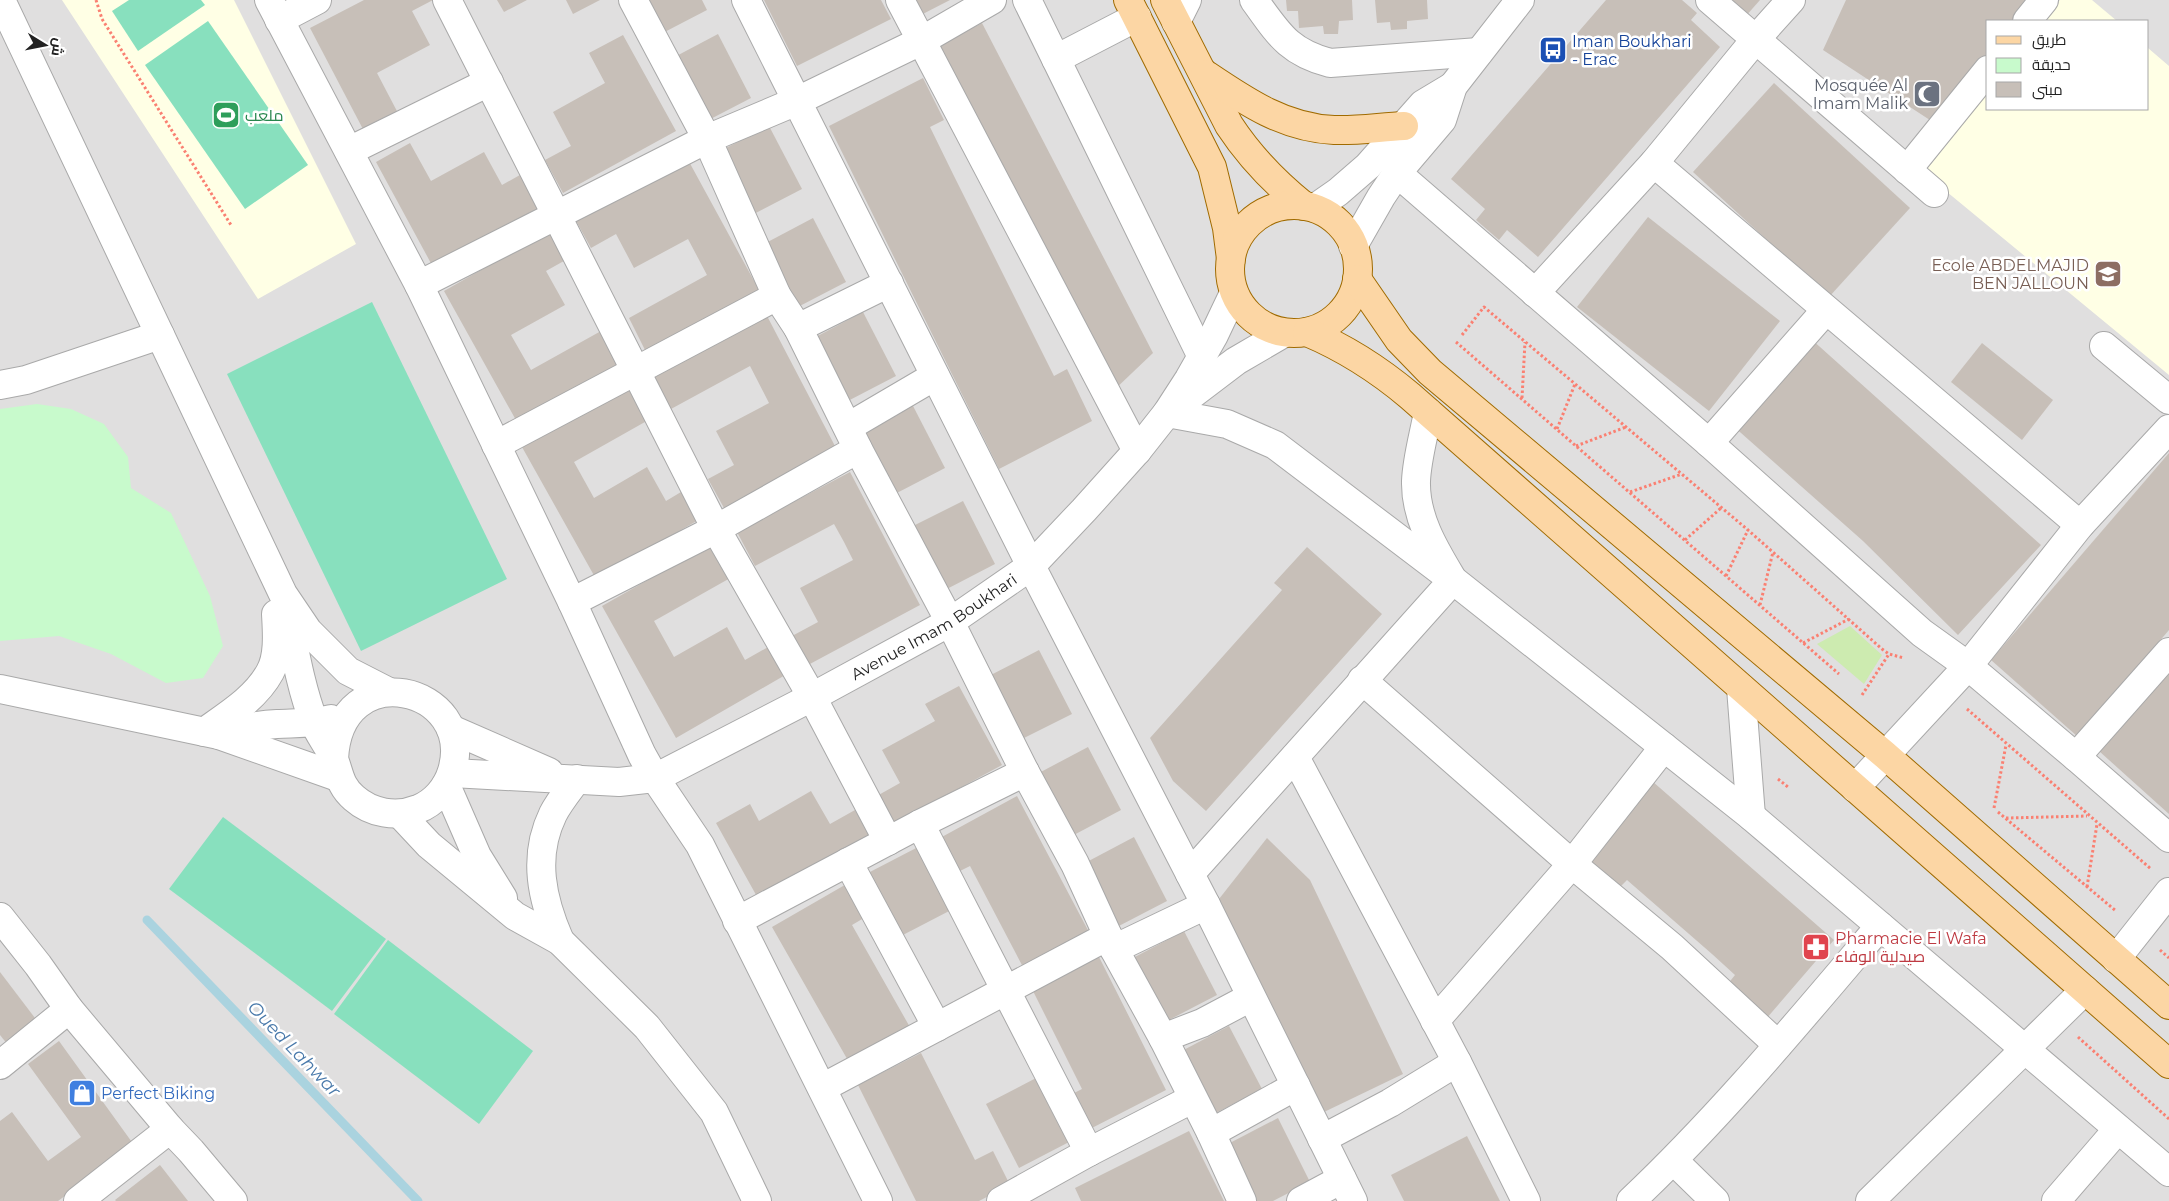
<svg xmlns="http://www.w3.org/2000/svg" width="2169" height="1201" font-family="Montserrat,Cairo,sans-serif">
<rect width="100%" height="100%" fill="#f2efe9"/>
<path fill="#e0dfdf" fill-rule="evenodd" d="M 0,0 L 2169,0 L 2169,1201 L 0,1201 ZM 1988,21 L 2148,21 L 2148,109 L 1988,109 Z"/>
<g fill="#ffffe5">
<polygon points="62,0 234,0 356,244 258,299"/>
<polygon points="2060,0 2092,0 2117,21 2043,21"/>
<polygon points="2148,48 2169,66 2169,375 1924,173 1988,92 1988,109 2148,109"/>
</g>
<polygon fill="#cdebb0" points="1850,626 1882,655 1864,684 1817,644"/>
<polygon fill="#c8facc" points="37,404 71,409 104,424 128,457 131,488 171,513 210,596 223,646 203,678 166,683 111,654 59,636 0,641 0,409"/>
<g fill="#88e0be">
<polygon points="129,0 201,0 205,5 138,51 112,11"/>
<polygon points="208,21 308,165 245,209 145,65"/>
<polygon points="372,302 507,579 361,651 227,374"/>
<polygon points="223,817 386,939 332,1011 169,889"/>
<polygon points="388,940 533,1051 479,1124 334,1014"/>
</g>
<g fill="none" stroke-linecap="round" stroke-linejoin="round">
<polyline stroke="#aad3df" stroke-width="9" points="147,920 418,1201"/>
</g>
<g fill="#c7bfb8">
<polygon points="364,0 433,0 412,11 430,45 377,73 399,115 365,133 310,28"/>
<polygon points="497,0 527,0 504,12"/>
<polygon points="566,0 600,0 573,14"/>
<polygon points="637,0 702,0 707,10 655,37"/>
<polygon points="764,0 881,0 891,19 797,66"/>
<polygon points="906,0 950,0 915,18"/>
<polygon points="1286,0 1352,0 1353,20 1339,21 1338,34 1324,34 1323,26 1299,28 1298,11 1287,11"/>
<polygon points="1375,0 1427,0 1428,19 1407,21 1407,29 1391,30 1390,22 1377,23"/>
<polygon points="1606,0 1682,0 1697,13 1691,20 1720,47 1538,257 1507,230 1499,240 1476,220 1485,209 1451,179"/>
<polygon points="1726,0 1760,0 1745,17"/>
<polygon points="1846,0 2035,0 2019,21 1988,21 1988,62 1939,126 1823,50"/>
<polygon points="982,23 1153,353 1111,393 934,48"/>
<polygon points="718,34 751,98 699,125 667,61"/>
<polygon points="623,35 676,131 563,193 545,160 571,146 553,112 605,83 589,53"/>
<polygon points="923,78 944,120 930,127 953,174 1054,376 1067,369 1092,421 999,469 829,126"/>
<polygon points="1774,83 1910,208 1829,297 1693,172"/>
<polygon points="769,126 802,189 750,216 718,152"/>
<polygon points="410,143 431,181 484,152 502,185 527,171 545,204 433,267 376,162"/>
<polygon points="687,158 759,290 646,352 629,318 707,275 688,239 634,268 616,234 591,248 575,219"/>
<polygon points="1648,217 1780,321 1709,411 1577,307"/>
<polygon points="813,218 846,282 794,309 762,245"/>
<polygon points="555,228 571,257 546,271 565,305 511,335 531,370 610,326 628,360 517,422 444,291"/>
<polygon points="863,312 896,376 844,403 812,339"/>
<polygon points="766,314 836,448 724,508 708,479 734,465 716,431 769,403 750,366 671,409 653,375"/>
<polygon points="1810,338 2041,545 1958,635 1863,541 1732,425"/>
<polygon points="1982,343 2053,400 2022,440 1951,382"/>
<polygon points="633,384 652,418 574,462 594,498 647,467 666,501 691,486 707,515 596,579 522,447"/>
<polygon points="912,404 945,468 893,495 860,431"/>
<polygon points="2169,453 2169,630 2078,737 1991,660"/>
<polygon points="850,472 920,605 808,665 792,636 818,622 800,588 853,560 844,542 834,524 755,566 737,532"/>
<polygon points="963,501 995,564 943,591 911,527"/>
<polygon points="713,543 732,577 654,621 674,657 727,627 745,660 770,646 787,674 676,738 602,606"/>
<polygon points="1307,547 1382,614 1206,811 1173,781 1150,738 1282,590 1274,583"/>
<polygon points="1039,650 1072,714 1020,740 987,677"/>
<polygon points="2169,671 2169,814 2099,751"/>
<polygon points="959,686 1002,765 890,826 875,797 900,783 882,750 935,721 925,704"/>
<polygon points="1088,747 1121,810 1070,837 1037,774"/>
<polygon points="1652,781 1834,940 1766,1019 1727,985 1735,975 1712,954 1627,880 1618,889 1587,862"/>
<polygon points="811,791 830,824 855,810 871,839 760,902 716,823 750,804 759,821"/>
<polygon points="1017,796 1090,934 1024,969 970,866 958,872 940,838"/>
<polygon points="1134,837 1167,901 1115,928 1083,864"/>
<polygon points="1267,838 1310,880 1403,1074 1322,1113 1219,899"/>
<polygon points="920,846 953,909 901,936 868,873"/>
<polygon points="850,882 869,915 852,925 911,1029 850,1064 772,927"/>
<polygon points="1184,931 1217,995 1165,1022 1133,958"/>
<polygon points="1096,951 1166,1090 1088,1130 1070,1095 1082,1089 1030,985"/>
<polygon points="0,972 38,1022 8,1045 0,1035"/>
<polygon points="1229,1026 1262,1089 1210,1116 1178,1053"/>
<polygon points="59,1041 134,1145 58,1201 0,1201 0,1121 12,1112 48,1161 81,1137 28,1064"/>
<polygon points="921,1053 975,1160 993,1151 1010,1185 979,1201 916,1201 858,1085"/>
<polygon points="1038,1077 1071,1141 1019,1168 986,1104"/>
<polygon points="1278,1118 1310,1182 1273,1201 1255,1201 1226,1145"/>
<polygon points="1189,1131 1224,1201 1081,1201 1075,1188"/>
<polygon points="1467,1136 1500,1201 1404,1201 1391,1175"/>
<polygon points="160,1165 188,1201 116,1201 115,1200"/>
</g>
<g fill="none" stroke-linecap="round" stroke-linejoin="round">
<g stroke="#a9a9a9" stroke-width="30">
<g id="minor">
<polyline points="1,0 283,594 308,631 348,671 389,692"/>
<polyline points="269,0 419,285 572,602 642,755 655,778 700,845 878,1201"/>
<polyline points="447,0 716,529 812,697 888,841"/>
<polyline points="633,0 707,139 777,296 798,328 858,449 950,622 1025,772 1075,864 1114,949 1163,1038 1211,1133 1242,1201"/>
<polyline points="746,0 1031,566 1206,905 1353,1201"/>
<polyline points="900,0 1137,451"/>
<polyline points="1027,0 1202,357"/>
<path d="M 1254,0 C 1278,33 1288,52 1330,63 L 1479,52"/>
<polyline points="1710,0 1934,193"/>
<polyline points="279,20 317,0"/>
<polyline points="2027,21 2044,0"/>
<polyline points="1176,22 1187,0"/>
<polyline points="1056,59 1137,17"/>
<polyline points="349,151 489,82"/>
<polyline points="1654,163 2080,525"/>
<polyline points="1907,170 1988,70"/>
<polyline points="1397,173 1709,443 1922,633 1968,666 2076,757"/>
<polyline points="1315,208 1338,192 1368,166 1423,104 1453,86"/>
<polyline points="1353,246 1381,197 1397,173 1442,120 1453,86 1520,0"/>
<polyline points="419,285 707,139 797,101 921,41 992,0"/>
<polyline points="1535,293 1654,163 1755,40 1791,0"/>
<polyline points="798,328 889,283"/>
<polyline points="2104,346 2169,400"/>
<polyline points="0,385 26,380 160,335"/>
<polyline points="1182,402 1236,361 1284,333"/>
<path d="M 1428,412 C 1424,435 1417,458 1416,481 C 1415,518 1435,550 1453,580 L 1751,816 L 2169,1172"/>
<polyline points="1167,413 1227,424 1275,445 1453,580 1190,874"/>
<polyline points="848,427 935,376"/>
<polyline points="1709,443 1826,310"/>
<polyline points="496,445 777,296"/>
<polyline points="572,602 716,529 858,449"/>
<path d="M 286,608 C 294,646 300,686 314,722 C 319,735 329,746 334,759 C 340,775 340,786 354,798 C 371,813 396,818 418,809 C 434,803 447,788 452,771 C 477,686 339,653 334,759"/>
<polyline points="2169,652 2076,757 2169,838"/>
<polyline points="1362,680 1572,864 1672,947 1778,1045"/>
<polyline points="1741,688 1751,816"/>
<polyline points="0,689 219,735 338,777"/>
<polyline points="451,729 549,772"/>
<path d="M 204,732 C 228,715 256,698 270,672 C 279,656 277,632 276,614"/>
<path d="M 219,735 C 238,729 257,725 277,724 C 296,723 312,724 331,719"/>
<polyline points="1295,757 1457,1062 1526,1201"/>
<path id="s1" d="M 452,773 L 619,782 L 655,778 L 812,697 L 950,622 L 1031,566 L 1084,510 L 1137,451 L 1167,413 L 1189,379 L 1214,335 L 1234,293"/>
<polyline points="446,785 477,856 503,898"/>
<polyline points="1855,788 1968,666 2080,525 2169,429"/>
<polyline points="400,814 429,845 515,916 560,941 647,1027 714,1112 757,1201"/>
<polyline points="920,824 1089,1152"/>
<polyline points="848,862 937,1027"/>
<polyline points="0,917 38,965 69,1009 170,1129"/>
<polyline points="737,921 920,824 1025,772"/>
<path d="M 560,941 C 542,900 532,857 553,814 C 559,802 569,790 577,779"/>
<polyline points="1114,949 1206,905"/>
<polyline points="2116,959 2169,892"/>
<polyline points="1435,1021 1572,864 1664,747"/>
<polyline points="1163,1038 1202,1023 1251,997"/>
<polyline points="0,1065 69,1009"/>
<polyline points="822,1088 1108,936"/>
<polyline points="1211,1133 1296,1086"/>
<polyline points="1322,1139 1390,1103 1457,1062"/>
<polyline points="1674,1161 1715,1201"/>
<polyline points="78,1201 170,1129 191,1151 233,1201"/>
<polyline points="1001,1201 1089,1152 1192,1099"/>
<polyline points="1301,1201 1342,1179"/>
<path d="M 1631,1201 C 1721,1116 1800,1020 1880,926"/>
<polyline points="1870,1201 2085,990"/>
<polyline points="2056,1201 2118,1129"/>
</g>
</g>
<g stroke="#a06b00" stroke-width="30">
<g id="major">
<polyline points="1128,0 1212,167 1227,228 1231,259"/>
<path d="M 1165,0 L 1229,125 C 1250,157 1274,182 1304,206"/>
<path d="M 1205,74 C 1245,101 1284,128 1334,130 C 1357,131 1381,127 1404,126"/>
<circle cx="1294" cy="269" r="64"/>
<polyline points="1357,279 1399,340 1430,372 1885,755 2169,1005"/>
<path d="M 1307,332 C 1345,348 1378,369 1410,396 L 2169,1064"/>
</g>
</g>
<g stroke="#fa8072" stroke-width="3" stroke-dasharray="2.5 2.5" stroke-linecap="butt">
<polyline points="96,0 102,19 231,225"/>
<polyline points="1462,335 1484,307 1748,530 1882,649 1889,654 1904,658"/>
<polyline points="1456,342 1839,674"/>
<polyline points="1522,398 1525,342"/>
<polyline points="1557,429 1575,384"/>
<polyline points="1576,446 1626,427"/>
<polyline points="1630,492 1682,474"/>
<polyline points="1685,540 1721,508"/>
<polyline points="1726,576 1748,530"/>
<polyline points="1760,605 1773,552"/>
<polyline points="1803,643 1849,619"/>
<polyline points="1862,695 1889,654"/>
<polyline points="1967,709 2151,869"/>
<polyline points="1778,779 1788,787"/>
<polyline points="1994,808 2006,745"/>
<polyline points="1998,812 2116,911"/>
<polyline points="2006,818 2087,816"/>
<polyline points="2087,887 2097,824"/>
<polyline points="2160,950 2169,958"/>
<polyline points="2078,1037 2169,1119"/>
</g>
<use href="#minor" stroke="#fff" stroke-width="28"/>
<use href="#major" stroke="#fcd6a4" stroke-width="28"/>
</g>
<defs>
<g id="bus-square" transform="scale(1.4375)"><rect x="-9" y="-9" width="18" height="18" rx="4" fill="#1a4fb4" stroke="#fff"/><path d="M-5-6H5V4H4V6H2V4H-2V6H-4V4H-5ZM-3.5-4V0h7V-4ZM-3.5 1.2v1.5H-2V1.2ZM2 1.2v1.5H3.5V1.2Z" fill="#fff"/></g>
<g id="mosque-square" transform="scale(1.4375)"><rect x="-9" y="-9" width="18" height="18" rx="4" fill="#6b7280" stroke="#fff"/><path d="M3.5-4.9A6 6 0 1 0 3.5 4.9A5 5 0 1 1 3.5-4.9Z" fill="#fff"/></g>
<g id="stadium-square" transform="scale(1.4375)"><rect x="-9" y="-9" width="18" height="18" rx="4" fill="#2e9e5b" stroke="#fff"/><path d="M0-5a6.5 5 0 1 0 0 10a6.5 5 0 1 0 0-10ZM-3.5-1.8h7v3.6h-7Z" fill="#fff"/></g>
<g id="school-square" transform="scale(1.4375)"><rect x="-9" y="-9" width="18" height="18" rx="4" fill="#8d6e63" stroke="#fff"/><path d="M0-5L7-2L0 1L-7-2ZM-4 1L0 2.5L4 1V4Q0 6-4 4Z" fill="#fff"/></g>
<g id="pharmacy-square" transform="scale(1.4375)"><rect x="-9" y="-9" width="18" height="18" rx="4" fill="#e0444e" stroke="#fff"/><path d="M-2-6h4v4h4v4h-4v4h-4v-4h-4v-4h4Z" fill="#fff"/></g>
<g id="shop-square" transform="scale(1.4375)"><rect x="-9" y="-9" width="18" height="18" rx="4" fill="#3f7fe0" stroke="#fff"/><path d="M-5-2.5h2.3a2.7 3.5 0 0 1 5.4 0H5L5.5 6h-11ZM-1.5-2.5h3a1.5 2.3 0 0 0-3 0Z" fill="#fff"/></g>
</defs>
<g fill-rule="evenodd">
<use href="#bus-square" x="1553" y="50"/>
<use href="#mosque-square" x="1927" y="94"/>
<use href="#stadium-square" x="226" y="115"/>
<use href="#school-square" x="2108" y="274"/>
<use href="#pharmacy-square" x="1816" y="947"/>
<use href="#shop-square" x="82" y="1093"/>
</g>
<g text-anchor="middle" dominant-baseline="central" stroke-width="5" stroke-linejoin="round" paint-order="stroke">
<g font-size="16" fill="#164399" stroke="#fff" text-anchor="start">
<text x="1572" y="41">Iman Boukhari<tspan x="1572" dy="18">- Erac</tspan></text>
</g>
<g font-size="16" fill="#5b616d" stroke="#fff" text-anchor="end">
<text x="1908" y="85">Mosquée Al<tspan x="1908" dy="18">Imam Malik</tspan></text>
</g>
<g font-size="16" fill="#27864d" stroke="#fff" text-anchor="start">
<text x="245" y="115">ملعب</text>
</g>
<g font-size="16" fill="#785e54" stroke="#fff" text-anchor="end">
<text x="2089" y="265">Ecole ABDELMAJID<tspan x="2089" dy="18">BEN JALLOUN</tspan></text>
</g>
<g font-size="16" fill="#222" stroke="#fff">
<text stroke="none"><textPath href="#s1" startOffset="521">Avenue Imam Boukhari</textPath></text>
</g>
<g font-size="16" fill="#be3a42" stroke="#fff" text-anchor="start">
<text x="1835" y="938">Pharmacie El Wafa<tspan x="1835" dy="18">صيدلية الوفاء</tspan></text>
</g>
<g font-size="16" fill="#366cbe" stroke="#fff" text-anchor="start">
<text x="101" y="1093">Perfect Biking</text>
</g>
<g font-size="18" font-style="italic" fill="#4a7aab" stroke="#fff">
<text transform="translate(294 1049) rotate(46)">Oued Lahwar</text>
</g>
</g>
<rect x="1986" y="20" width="162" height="90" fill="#ffffff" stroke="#a7a7a7"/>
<rect x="1996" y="36" width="25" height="8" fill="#fcd6a4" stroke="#a7a7a7"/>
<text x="2032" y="45" font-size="15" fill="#222222">طريق</text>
<rect x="1996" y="58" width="25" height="15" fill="#c8facc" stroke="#a7a7a7"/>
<text x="2032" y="70" font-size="15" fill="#222222">حديقة</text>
<rect x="1996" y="82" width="25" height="15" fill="#c7bfb8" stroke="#a7a7a7"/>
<text x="2032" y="95" font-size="15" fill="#222222">مبنى</text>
<g transform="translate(45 45) rotate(100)" stroke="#ffffff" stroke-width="4" paint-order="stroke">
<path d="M0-4L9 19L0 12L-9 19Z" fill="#222222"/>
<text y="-8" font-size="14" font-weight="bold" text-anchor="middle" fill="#222222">ش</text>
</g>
</svg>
